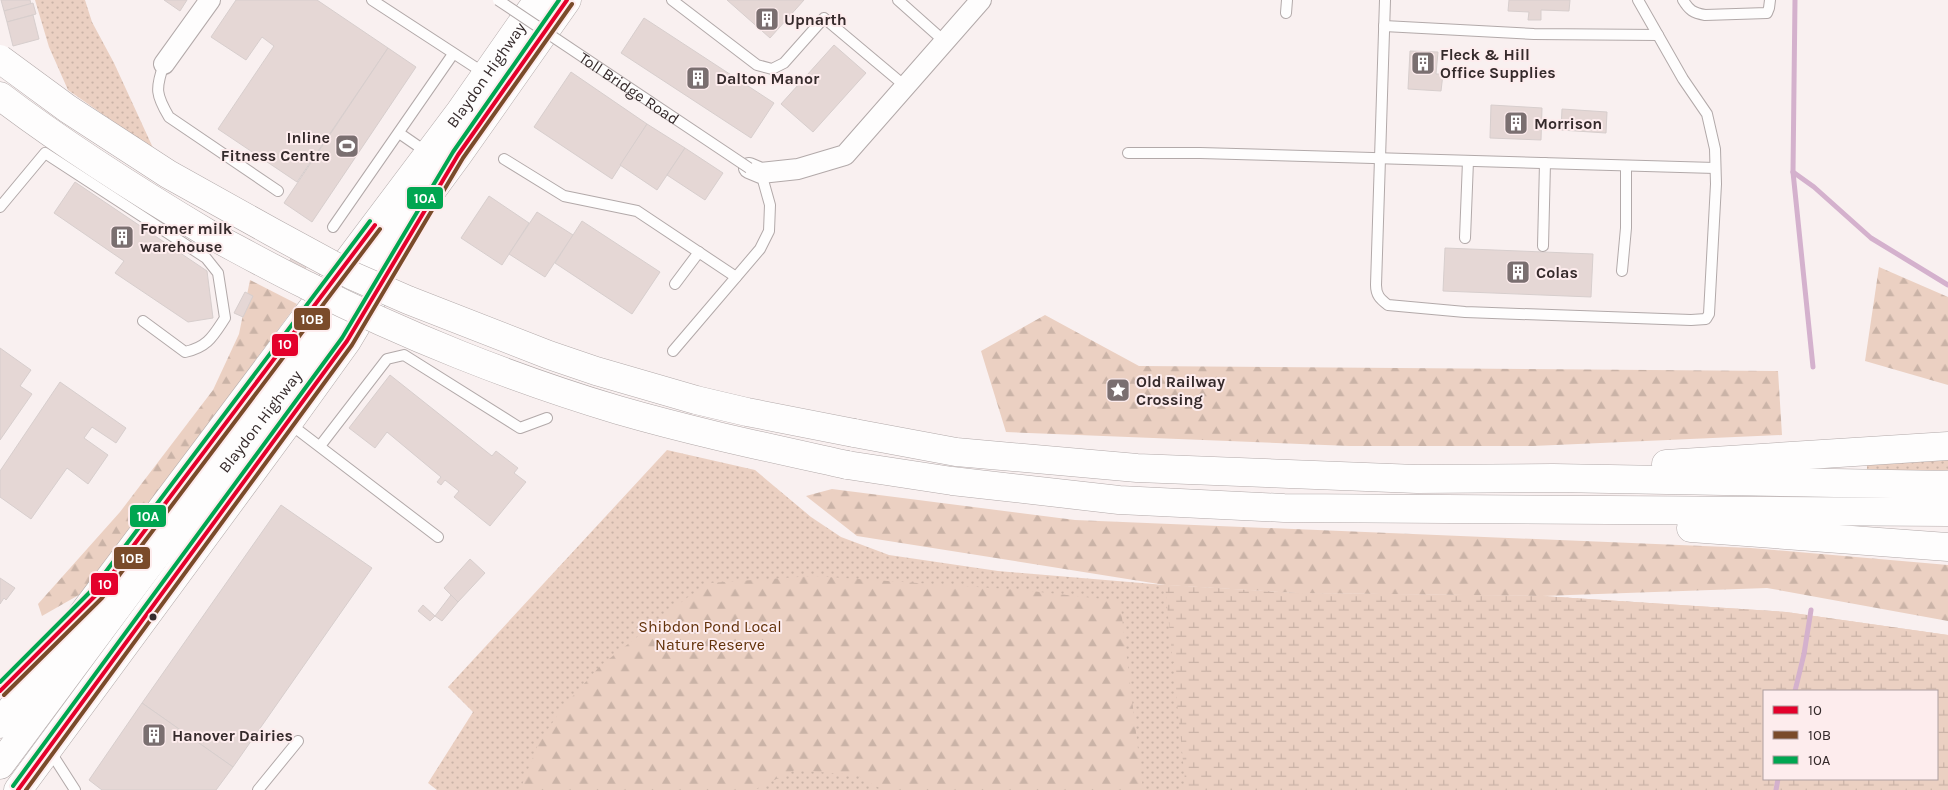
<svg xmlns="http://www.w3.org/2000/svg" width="1948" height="790" font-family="Karla,sans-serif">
<defs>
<pattern id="grass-dots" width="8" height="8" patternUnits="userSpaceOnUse" patternTransform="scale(1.25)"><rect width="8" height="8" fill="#ebd0c2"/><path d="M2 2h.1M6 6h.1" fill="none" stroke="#cab3a7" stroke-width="1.8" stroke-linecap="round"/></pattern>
<pattern id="forest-firs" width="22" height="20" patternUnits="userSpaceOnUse" patternTransform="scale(1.25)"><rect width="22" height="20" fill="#ebd0c2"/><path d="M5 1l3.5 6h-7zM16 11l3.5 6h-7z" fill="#cab3a7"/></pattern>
<pattern id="wetland-marsh" width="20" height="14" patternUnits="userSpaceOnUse" patternTransform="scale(1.25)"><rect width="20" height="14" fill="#ebd0c2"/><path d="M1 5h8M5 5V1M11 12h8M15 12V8" fill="none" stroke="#cab3a7"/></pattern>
</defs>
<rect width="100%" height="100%" fill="#f9f0f0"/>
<g fill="url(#grass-dots)" fill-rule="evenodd">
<polygon points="35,0 85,0 92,22 114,63 154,150 68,90 49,47"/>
<path d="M 667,450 L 755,470 L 811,517 L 841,537 L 889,555 L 998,571 L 1165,585 L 1296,593 L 1542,596 L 1786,612 L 1948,635 L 1948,790 L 437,790 L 428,783 L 473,712 L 448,687 ZM 1764,691 L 1937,691 L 1937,779 L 1764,779 Z"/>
<polygon points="1948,458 1948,470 1867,473 1867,465"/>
</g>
<g fill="url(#forest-firs)">
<polygon points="1879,267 1948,297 1948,385 1865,361"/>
<polygon points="250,280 297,304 84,592 42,616 38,604 120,512 213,390 239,334"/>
<polygon points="1045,315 1139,366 1778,371 1782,435 1533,446 1349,446 1006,432 981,351"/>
<polygon points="832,489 1075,520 1751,548 1948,565 1948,621 1767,588 1542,596 1296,593 1165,585 857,536 806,496"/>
<polygon points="813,576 1022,590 1120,601 1143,790 883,790 856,775 795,770 754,790 520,790 539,742 564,706 600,666 688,597 710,583"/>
</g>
<path fill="url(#wetland-marsh)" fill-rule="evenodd" d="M 1165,585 L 1296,593 L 1542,596 L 1786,612 L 1948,635 L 1948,790 L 1186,790 ZM 1764,691 L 1937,691 L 1937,779 L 1764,779 Z"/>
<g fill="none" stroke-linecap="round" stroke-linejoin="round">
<g stroke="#d4b1cd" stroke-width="5">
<polyline points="1795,0 1793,172 1813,367"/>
<polyline points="1793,172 1814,187 1871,238 1948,285"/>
<polyline points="1795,691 1804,654 1811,610"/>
<polyline points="1776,790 1778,779"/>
</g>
</g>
<g fill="#e5d7d5" stroke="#d7cecd">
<polygon points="1,0 30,0 31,4 4,11"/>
<polygon points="164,0 187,0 180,11"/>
<polygon points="236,0 317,0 388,48 297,182 218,129 274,46 262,37 246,60 211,37"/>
<polygon points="727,0 804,0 770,38"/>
<polygon points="1509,0 1570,0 1569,11 1541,10 1541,20 1528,20 1529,12 1508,11"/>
<polygon points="33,3 36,14 7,22 4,11"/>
<polygon points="33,15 39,39 13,46 7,22"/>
<polygon points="644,18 774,103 751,138 621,53"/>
<polygon points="834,45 866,73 813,132 781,104"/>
<polygon points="388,48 416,67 312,222 284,203"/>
<polygon points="1410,51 1438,52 1436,74 1443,74 1441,91 1408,89"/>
<polygon points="571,72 647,124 612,179 534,127"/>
<polygon points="1491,105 1542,108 1541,140 1490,138"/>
<polygon points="1562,109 1607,112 1606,133 1561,130"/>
<polygon points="647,124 685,148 657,190 620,165"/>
<polygon points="685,148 723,173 705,200 667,175"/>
<polygon points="75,182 207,271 213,318 188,322 115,273 124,261 54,213"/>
<polygon points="489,196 529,223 502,265 461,238"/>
<polygon points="537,212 573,235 545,277 509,254"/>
<polygon points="582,221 660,272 632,314 555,263"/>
<polygon points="1445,248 1593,254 1591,297 1443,291"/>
<polygon points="295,253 309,263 300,276 286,266"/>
<polygon points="245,292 253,296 243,317 234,313"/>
<polygon points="0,348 31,370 20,386 32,394 0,440"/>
<polygon points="390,375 492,456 496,451 518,468 514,473 526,482 490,526 454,497 459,491 445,480 441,485 437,482 441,477 387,432 375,448 349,428"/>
<polygon points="60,382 126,428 116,443 92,427 84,438 108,455 88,484 67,468 31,519 0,497 0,471"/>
<polygon points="281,505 372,568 233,767 142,703"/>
<polygon points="470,559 485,573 458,602 444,588"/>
<polygon points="0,578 15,588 6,600 4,598 0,604"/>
<polygon points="451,595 458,602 442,621 435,616"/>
<polygon points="423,605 435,616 430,621 418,611"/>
<polygon points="142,703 233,767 216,790 102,790 89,780"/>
</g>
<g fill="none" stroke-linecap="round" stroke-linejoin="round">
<g stroke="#b2a9a9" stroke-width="12">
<g id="lane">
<polyline points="372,0 484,73"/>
<polyline points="672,0 757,65 772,69 784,63 824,18 905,86"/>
<polyline points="898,0 944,41"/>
<path d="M 1385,0 L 1376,285 C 1376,295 1380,299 1388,305 L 1465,312 L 1691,320 L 1706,319 L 1709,314 L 1716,184 L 1715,149 L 1707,114 L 1683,79 L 1638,0"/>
<path d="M 1683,0 C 1689,10 1693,13 1705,15 L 1767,13 L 1769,8 L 1770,0"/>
<polyline points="1286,13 1287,0"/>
<polyline points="1384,26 1534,34 1658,35"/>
<path d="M 164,64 C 155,89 156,95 169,117 L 278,191"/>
<polyline points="399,133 428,153"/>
<polyline points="1128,153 1200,153 1715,168"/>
<polyline points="504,159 564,196 637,211 736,277"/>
<path d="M 0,207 L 45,153 L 206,258 L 218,273 L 225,318 C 213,336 208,347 185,352 L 143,321"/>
<polyline points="333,227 453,54"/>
<polyline points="1465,238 1468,161"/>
<polyline points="1543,246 1545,163"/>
<polyline points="1622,271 1626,228 1626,166"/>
<polyline points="675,284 699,252"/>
<polyline points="673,351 760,249 769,231 770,205 761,173"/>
<polyline points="290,424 438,537"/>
<polyline points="320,446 387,359 404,355 520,428 547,418"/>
<polyline points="50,751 75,790"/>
<polyline points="258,790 298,741"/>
</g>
</g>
<g stroke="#b2a9a9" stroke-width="22">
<g id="street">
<polyline points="164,64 210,0"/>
<polyline points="749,168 761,173 798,169 845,155 981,0"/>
</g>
</g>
<g stroke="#b2a9a9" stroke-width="29">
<polyline id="secondary" points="18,790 288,423"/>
</g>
<g stroke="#b2a9a9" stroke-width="29">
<g id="primary">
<polyline points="288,423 347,341 375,294"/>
<path id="s1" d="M 0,724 L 459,113 L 538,0"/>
<path id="s2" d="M 0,765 L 146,569 L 316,348 L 458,155 L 567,0"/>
</g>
</g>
<g stroke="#b2a9a9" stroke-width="29">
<g id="highway">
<path d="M 0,96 C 67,147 137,191 209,234"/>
<polyline points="854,433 956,452 1137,468 1417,479 1553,478 1948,485"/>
<polyline points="1666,464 1948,446"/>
<polyline points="847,465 952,481 1119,500 1284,508 1948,512"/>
<polyline points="1691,528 1948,547"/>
</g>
</g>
<use href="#lane" stroke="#fefdfd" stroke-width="10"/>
<use href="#street" stroke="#fefdfd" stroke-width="20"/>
<use href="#secondary" stroke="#fefdfd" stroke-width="28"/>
<use href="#primary" stroke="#fefdfd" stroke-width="28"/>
<use href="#highway" stroke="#fefdfd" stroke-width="28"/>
<g stroke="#b2a9a9" stroke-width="12" stroke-linecap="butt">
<g id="lane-bridge">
<path id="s3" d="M 498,0 L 749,168"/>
</g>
</g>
<g stroke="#b2a9a9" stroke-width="29" stroke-linecap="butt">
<g id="highway-bridge">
<polyline points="0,59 68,109 168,174 272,232 353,276 408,300 549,355 596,371 696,400 747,412 854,433"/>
<path d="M 209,234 C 241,251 273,269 306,285 C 403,335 514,379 618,410 C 694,432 770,448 847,465"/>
</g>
</g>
<use href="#lane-bridge" stroke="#fefdfd" stroke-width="10"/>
<use href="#highway-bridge" stroke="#fefdfd" stroke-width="28"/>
<g stroke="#fdeced" stroke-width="8">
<g id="bus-1">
<polyline points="0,691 97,594 375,225"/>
<polyline points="18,790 347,341 458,155 567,0"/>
</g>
</g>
<g stroke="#fdeced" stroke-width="8">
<g id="bus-2">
<polyline points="4,695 102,598 380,229"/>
<polyline points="26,790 352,345 463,158 572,4"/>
</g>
</g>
<g stroke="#fdeced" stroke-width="8">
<g id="bus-3">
<polyline points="0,682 92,590 370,221"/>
<polyline points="13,786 342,338 453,152 559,0"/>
</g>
</g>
<use href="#bus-1" stroke="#e4002b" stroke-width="4"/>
<use href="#bus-2" stroke="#7a4b2a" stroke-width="4"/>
<use href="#bus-3" stroke="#00a651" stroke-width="4"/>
</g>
<defs>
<g id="building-square" transform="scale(1.25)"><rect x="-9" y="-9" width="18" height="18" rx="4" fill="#7a6f70" stroke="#fdeced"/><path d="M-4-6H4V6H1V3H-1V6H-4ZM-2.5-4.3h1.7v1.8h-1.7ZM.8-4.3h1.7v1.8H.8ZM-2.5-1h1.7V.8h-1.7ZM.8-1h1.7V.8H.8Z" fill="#fff"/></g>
<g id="stadium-square" transform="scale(1.25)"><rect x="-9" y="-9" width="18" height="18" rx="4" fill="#7a6f70" stroke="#fdeced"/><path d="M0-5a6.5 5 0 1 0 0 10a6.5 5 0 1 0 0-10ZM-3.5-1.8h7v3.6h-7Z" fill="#fff"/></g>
<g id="sight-square" transform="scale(1.25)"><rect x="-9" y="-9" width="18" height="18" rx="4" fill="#7a6f70" stroke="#fdeced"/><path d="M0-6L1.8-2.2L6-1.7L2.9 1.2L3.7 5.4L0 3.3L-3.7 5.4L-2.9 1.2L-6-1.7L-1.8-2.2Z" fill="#fff"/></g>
</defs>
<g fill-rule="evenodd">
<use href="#building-square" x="767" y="19"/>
<use href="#building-square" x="1423" y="63"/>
<use href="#building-square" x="698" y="78"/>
<use href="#building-square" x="1516" y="123"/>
<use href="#stadium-square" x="347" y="146"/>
<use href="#building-square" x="122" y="237"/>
<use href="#building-square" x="1518" y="272"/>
<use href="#sight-square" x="1118" y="390"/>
<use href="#building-square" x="154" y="735"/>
</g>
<circle fill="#352a2b" stroke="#fdeced" stroke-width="2" cx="153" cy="617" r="4.5"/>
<g text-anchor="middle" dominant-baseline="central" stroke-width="4" stroke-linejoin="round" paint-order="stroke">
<g font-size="16" font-weight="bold" fill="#352a2b" stroke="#fdeced" text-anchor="start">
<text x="784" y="19">Upnarth</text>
<text x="1440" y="54">Fleck &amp; Hill<tspan x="1440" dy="18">Office Supplies</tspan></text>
<text x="716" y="78">Dalton Manor</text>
<text x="1534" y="123">Morrison</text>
<text x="330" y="137" text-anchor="end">Inline<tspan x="330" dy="18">Fitness Centre</tspan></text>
<text x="140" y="228">Former milk<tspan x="140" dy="18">warehouse</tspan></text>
<text x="1536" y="272">Colas</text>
<text x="1136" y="381">Old Railway<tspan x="1136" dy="18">Crossing</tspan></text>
<text x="172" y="735">Hanover Dairies</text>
</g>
<g font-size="16" fill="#352a2b" stroke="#fdeced">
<text stroke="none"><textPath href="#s1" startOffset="811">Blaydon Highway</textPath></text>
<text stroke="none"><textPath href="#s3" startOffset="158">Toll Bridge Road</textPath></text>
<text stroke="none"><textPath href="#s2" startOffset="431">Blaydon Highway</textPath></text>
</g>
<g font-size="16" fill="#63320b" stroke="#fdeced">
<text x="710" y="626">Shibdon Pond Local<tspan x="710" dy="18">Nature Reserve</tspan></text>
</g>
</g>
<g stroke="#fdeced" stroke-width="2">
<rect x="406" y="186" width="38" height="24" rx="5" fill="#00a651"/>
<rect x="293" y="307" width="38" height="24" rx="5" fill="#7a4b2a"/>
<rect x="271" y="333" width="28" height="24" rx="5" fill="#e4002b"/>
<rect x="129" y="504" width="38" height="24" rx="5" fill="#00a651"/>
<rect x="113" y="546" width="38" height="24" rx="5" fill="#7a4b2a"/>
<rect x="90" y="572" width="29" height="24" rx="5" fill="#e4002b"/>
</g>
<g font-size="14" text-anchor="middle" font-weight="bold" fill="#fff">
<text x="425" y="203">10A</text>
<text x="312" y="324">10B</text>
<text x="285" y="349">10</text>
<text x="148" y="521">10A</text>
<text x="132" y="563">10B</text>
<text x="105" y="589">10</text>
</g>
<rect x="1763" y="690" width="175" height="90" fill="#fdeced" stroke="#ad9e9f"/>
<rect x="1773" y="706" width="25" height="8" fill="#e4002b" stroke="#ad9e9f"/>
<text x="1808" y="715" font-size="15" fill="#352a2b">10</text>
<rect x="1773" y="731" width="25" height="8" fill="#7a4b2a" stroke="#ad9e9f"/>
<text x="1808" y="740" font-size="15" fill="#352a2b">10B</text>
<rect x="1773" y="756" width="25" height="8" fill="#00a651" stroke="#ad9e9f"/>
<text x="1808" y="765" font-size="15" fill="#352a2b">10A</text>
</svg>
